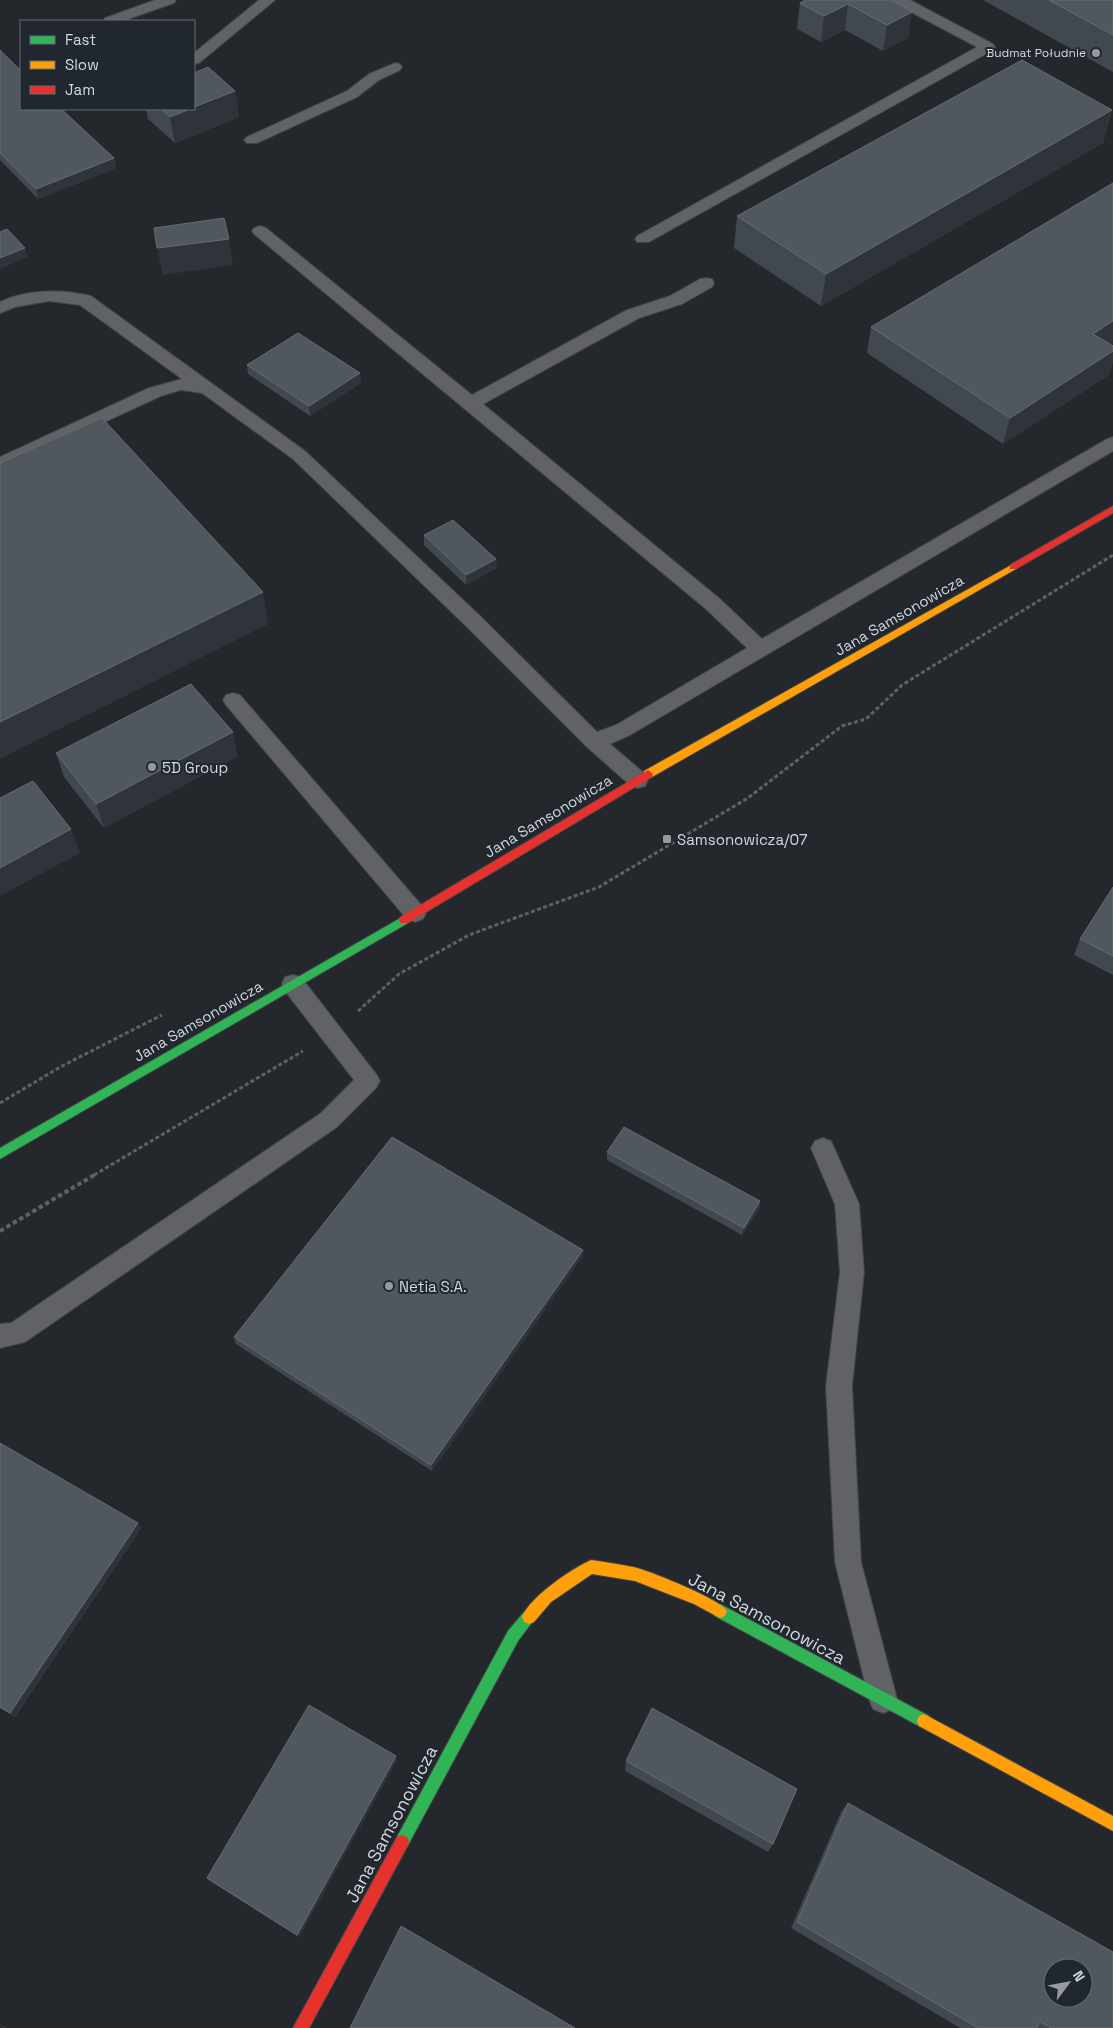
<svg xmlns="http://www.w3.org/2000/svg" width="1113" height="2028" font-family="'Space Grotesk',sans-serif">
<rect width="100%" height="100%" fill="#24272c"/>
<g fill="none" stroke-linecap="round" stroke-linejoin="round">
<g stroke="#414448" stroke-width="2">
<g id="lane">
<polygon points="155,0 176,0 174,3 123,21 103,21 105,18"/>
<polygon points="259,0 275,0 199,63 194,64 194,53"/>
<polygon points="892,0 910,0 993,44 995,47 993,50 649,242 637,242 635,239 637,236 977,47 894,3"/>
<polygon points="395,63 400,64 402,67 400,70 379,80 357,97 257,143 247,143 244,140 247,137 347,91 369,74"/>
<path d="M 260,226 L 266,228 L 472,395 L 627,310 L 670,296 L 700,279 L 706,278 L 712,279 L 714,283 L 712,287 L 682,304 L 639,318 L 483,404 L 720,599 L 762,639 L 1107,439 L 1113,437 L 1113,451 L 630,735 L 610,744 L 645,774 L 648,780 L 645,786 L 638,788 L 631,786 L 587,747 L 464,624 L 293,459 L 202,393 L 181,390 L 161,396 L 0,470 L 0,457 L 149,388 L 182,379 L 80,305 L 49,301 L 15,307 L 0,313 L 0,302 C 27,289 63,289 91,296 L 305,451 L 478,614 L 597,732 L 616,725 L 747,648 L 706,609 L 254,234 L 252,231 L 254,228 Z"/>
<polygon points="233,693 240,695 423,907 426,913 423,919 415,922 407,919 226,705 223,700 226,695"/>
<polygon points="293,975 301,977 376,1074 380,1081 376,1088 337,1127 25,1342 0,1348 0,1324 11,1323 321,1113 354,1080 285,991 282,984 285,977"/>
<polygon points="823,1138 831,1141 859,1204 864,1272 852,1386 861,1562 897,1699 893,1709 883,1713 873,1709 869,1699 835,1562 826,1386 840,1272 835,1204 811,1148 815,1141"/>
</g>
</g>
<g stroke="#414448" stroke-width="2">
<g id="fast">
<polygon points="404,916 408,917 409,920 408,923 0,1159 0,1148"/>
<polygon points="720,1604 929,1716 931,1721 929,1726 924,1728 919,1726 715,1616 713,1611 715,1606"/>
<polygon points="529,1610 534,1612 536,1617 518,1641 407,1847 402,1849 397,1847 395,1842 397,1837 508,1631 524,1612"/>
</g>
</g>
<g stroke="#414448" stroke-width="2">
<g id="slow">
<polygon points="1013,564 1018,567 1016,569 652,777 644,777 643,774 644,771"/>
<path d="M 591,1560 C 605,1562 619,1564 633,1567 C 648,1570 722,1600 727,1611 L 725,1616 L 720,1618 L 694,1604 L 635,1581 L 592,1574 L 551,1602 L 534,1622 L 529,1624 L 524,1622 L 522,1617 C 530,1597 571,1569 591,1560 Z"/>
<polygon points="924,1714 1113,1816 1113,1831 919,1726 917,1721 919,1716"/>
</g>
</g>
<g stroke="#414448" stroke-width="2">
<g id="jam">
<polygon points="1113,506 1113,513 1016,569 1010,569 1010,565"/>
<polygon points="648,770 653,774 652,777 408,923 400,923 399,920 400,917"/>
<polygon points="402,1835 407,1837 409,1842 407,1847 309,2028 293,2028 397,1837"/>
</g>
</g>
<g stroke="#5f6264" stroke-width="3" stroke-dasharray="4 2.5" stroke-linecap="butt">
<polyline points="358,1011 399,974 469,935 599,887 748,798 842,726 866,719 902,685 1113,555"/>
<polyline points="0,1103 62,1066 162,1015"/>
<polyline points="94,1175 303,1051"/>
</g>
<polyline stroke="#5f6264" stroke-width="4" stroke-dasharray="4.5 3" stroke-linecap="butt" points="0,1231 96,1174"/>
<use href="#lane" fill="#606265" fill-rule="evenodd"/>
<use href="#fast" fill="#30b455" fill-rule="evenodd"/>
<use href="#slow" fill="#ff9f0a" fill-rule="evenodd"/>
<use href="#jam" fill="#e5322d" fill-rule="evenodd"/>
</g>
<g fill="#414850">
<polygon points="891,0 912,12 908,38 883,51 845,30 821,42 797,29 800,3"/>
<polygon points="983,0 1113,0 1113,72"/>
<polygon points="0,50 114,158 116,168 38,199 0,160"/>
<polygon points="235,91 239,117 175,143 148,119 146,109 194,109"/>
<polygon points="1112,110 1103,143 821,306 734,248 737,216"/>
<polygon points="871,327 1113,343 1110,344 1113,346 1113,361 1109,375 1003,444 867,353"/>
<polygon points="247,365 360,373 361,383 310,416 248,374"/>
<polygon points="424,535 497,568 466,585 424,545"/>
<polygon points="56,753 238,756 104,828 64,777"/>
<polygon points="1113,887 1113,975 1074,955 1080,939"/>
<polygon points="607,1152 760,1201 759,1209 742,1235 607,1160"/>
<polygon points="583,1250 582,1257 432,1471 236,1344 234,1337"/>
<polygon points="0,1443 141,1528 15,1717 0,1708"/>
<polygon points="397,1760 299,1937 210,1881 207,1878"/>
<polygon points="626,1761 773,1844 768,1852 625,1771"/>
<polygon points="848,1803 1113,2028 960,2028 791,1928 841,1812"/>
</g>
<g fill="#2f343b">
<polygon points="848,4 845,30 821,42 824,16"/>
<polygon points="912,12 908,38 883,51 887,25"/>
<polygon points="235,91 239,117 175,143 170,117 190,109 194,109 194,107"/>
<polygon points="1112,110 1103,143 821,306 826,274"/>
<polygon points="114,158 116,168 38,199 36,189"/>
<polygon points="229,239 233,265 163,275 157,248"/>
<polygon points="25,248 28,257 0,269 0,258"/>
<polygon points="1113,321 1113,343 1085,360 1093,334"/>
<polygon points="1113,351 1113,361 1109,375 1003,444 1010,418"/>
<polygon points="360,373 361,383 310,416 309,406"/>
<polygon points="496,559 497,568 466,585 466,575"/>
<polygon points="263,592 268,624 0,759 0,722"/>
<polygon points="233,732 238,756 104,828 96,804"/>
<polygon points="71,829 80,853 0,896 0,868"/>
<polygon points="760,1201 759,1209 742,1235 744,1228"/>
<polygon points="583,1250 582,1257 432,1471 431,1465"/>
<polygon points="138,1523 141,1528 15,1717 10,1713"/>
<polygon points="396,1756 397,1760 299,1937 297,1935"/>
<polygon points="0,2023 7,2028 1,2028"/>
</g>
<g fill="#51575f" stroke="#656c73" fill-rule="evenodd">
<polygon points="805,0 891,0 912,12 887,25 848,4 824,16 800,3"/>
<polygon points="1049,0 1113,0 1113,35"/>
<polygon points="0,50 21,71 21,109 61,109 114,158 36,189 0,153"/>
<polygon points="1022,60 1112,110 826,274 737,216"/>
<polygon points="208,67 235,91 194,107 194,73"/>
<polygon points="161,109 190,109 170,117"/>
<polygon points="1113,183 1113,321 1093,334 1113,346 1113,351 1010,418 871,327"/>
<polygon points="224,218 229,239 157,248 154,228"/>
<polygon points="7,229 25,248 0,258 0,232"/>
<polygon points="298,333 360,373 309,406 247,365"/>
<polygon points="102,418 263,592 0,722 0,463"/>
<polygon points="453,520 496,559 466,575 424,535"/>
<polygon points="191,684 233,732 96,804 56,753"/>
<polygon points="33,781 71,829 0,868 0,798"/>
<polygon points="1113,887 1113,956 1080,939"/>
<polygon points="624,1127 760,1201 744,1228 607,1152"/>
<polygon points="392,1137 583,1250 431,1465 234,1337"/>
<polygon points="0,1443 138,1523 10,1713 0,1707"/>
<polygon points="309,1705 396,1756 297,1935 207,1878"/>
<polygon points="652,1708 797,1789 773,1844 626,1761"/>
<path d="M 848,1803 L 1113,1952 L 1113,2028 L 1051,2028 L 1039,2021 L 1037,2028 L 978,2028 L 797,1922 ZM 1053,1968 L 1083,1968 L 1083,1998 L 1053,1998 Z"/>
<polygon points="401,1926 575,2028 350,2028"/>
</g>
<g fill="#969a9f" stroke="#20272f" stroke-width="2">
<circle cx="1096" cy="53" r="5"/>
<circle cx="152" cy="767" r="5"/>
<rect x="662" y="834" width="10" height="10" rx="2.5"/>
<circle cx="389" cy="1286" r="5"/>
</g>
<g text-anchor="middle" dominant-baseline="central" stroke-width="4" stroke-linejoin="round" paint-order="stroke">
<g font-size="12" fill="#d3d8dd" stroke="#20272f" text-anchor="end">
<text x="1086" y="53">Budmat Południe</text>
</g>
<g font-size="15" fill="#d3d8dd" stroke="#20272f">
<text transform="translate(899 615) rotate(-30)">Jana Samsonowicza</text>
<text transform="translate(548 816) rotate(-31)">Jana Samsonowicza</text>
<text transform="translate(198 1021) rotate(-30)">Jana Samsonowicza</text>
</g>
<g font-size="15" fill="#d3d8dd" stroke="#20272f" text-anchor="start">
<text x="162" y="767">5D Group</text>
<text x="677" y="839">Samsonowicza/07</text>
<text x="399" y="1286">Netia S.A.</text>
</g>
<g font-size="18" fill="#d3d8dd" stroke="#20272f">
<text transform="translate(767 1618) rotate(28)">Jana Samsonowicza</text>
<text transform="translate(391 1824) rotate(-62)">Jana Samsonowicza</text>
</g>
</g>
<rect x="20" y="20" width="175" height="90" fill="#20272f" stroke="#686e75"/>
<rect x="30" y="36" width="25" height="8" fill="#30b455" stroke="#686e75"/>
<text x="65" y="45" font-size="15" fill="#d3d8dd">Fast</text>
<rect x="30" y="61" width="25" height="8" fill="#ff9f0a" stroke="#686e75"/>
<text x="65" y="70" font-size="15" fill="#d3d8dd">Slow</text>
<rect x="30" y="86" width="25" height="8" fill="#e5322d" stroke="#686e75"/>
<text x="65" y="95" font-size="15" fill="#d3d8dd">Jam</text>
<g transform="translate(1068 1983) rotate(58)"><circle r="24" fill="#20272f" stroke="#686e75"/>
<path d="M0-4L9 19L0 12L-9 19Z" fill="#969a9f"/>
<text y="-8" font-size="14" font-weight="bold" text-anchor="middle" fill="#d3d8dd">N</text>
</g>
</svg>
